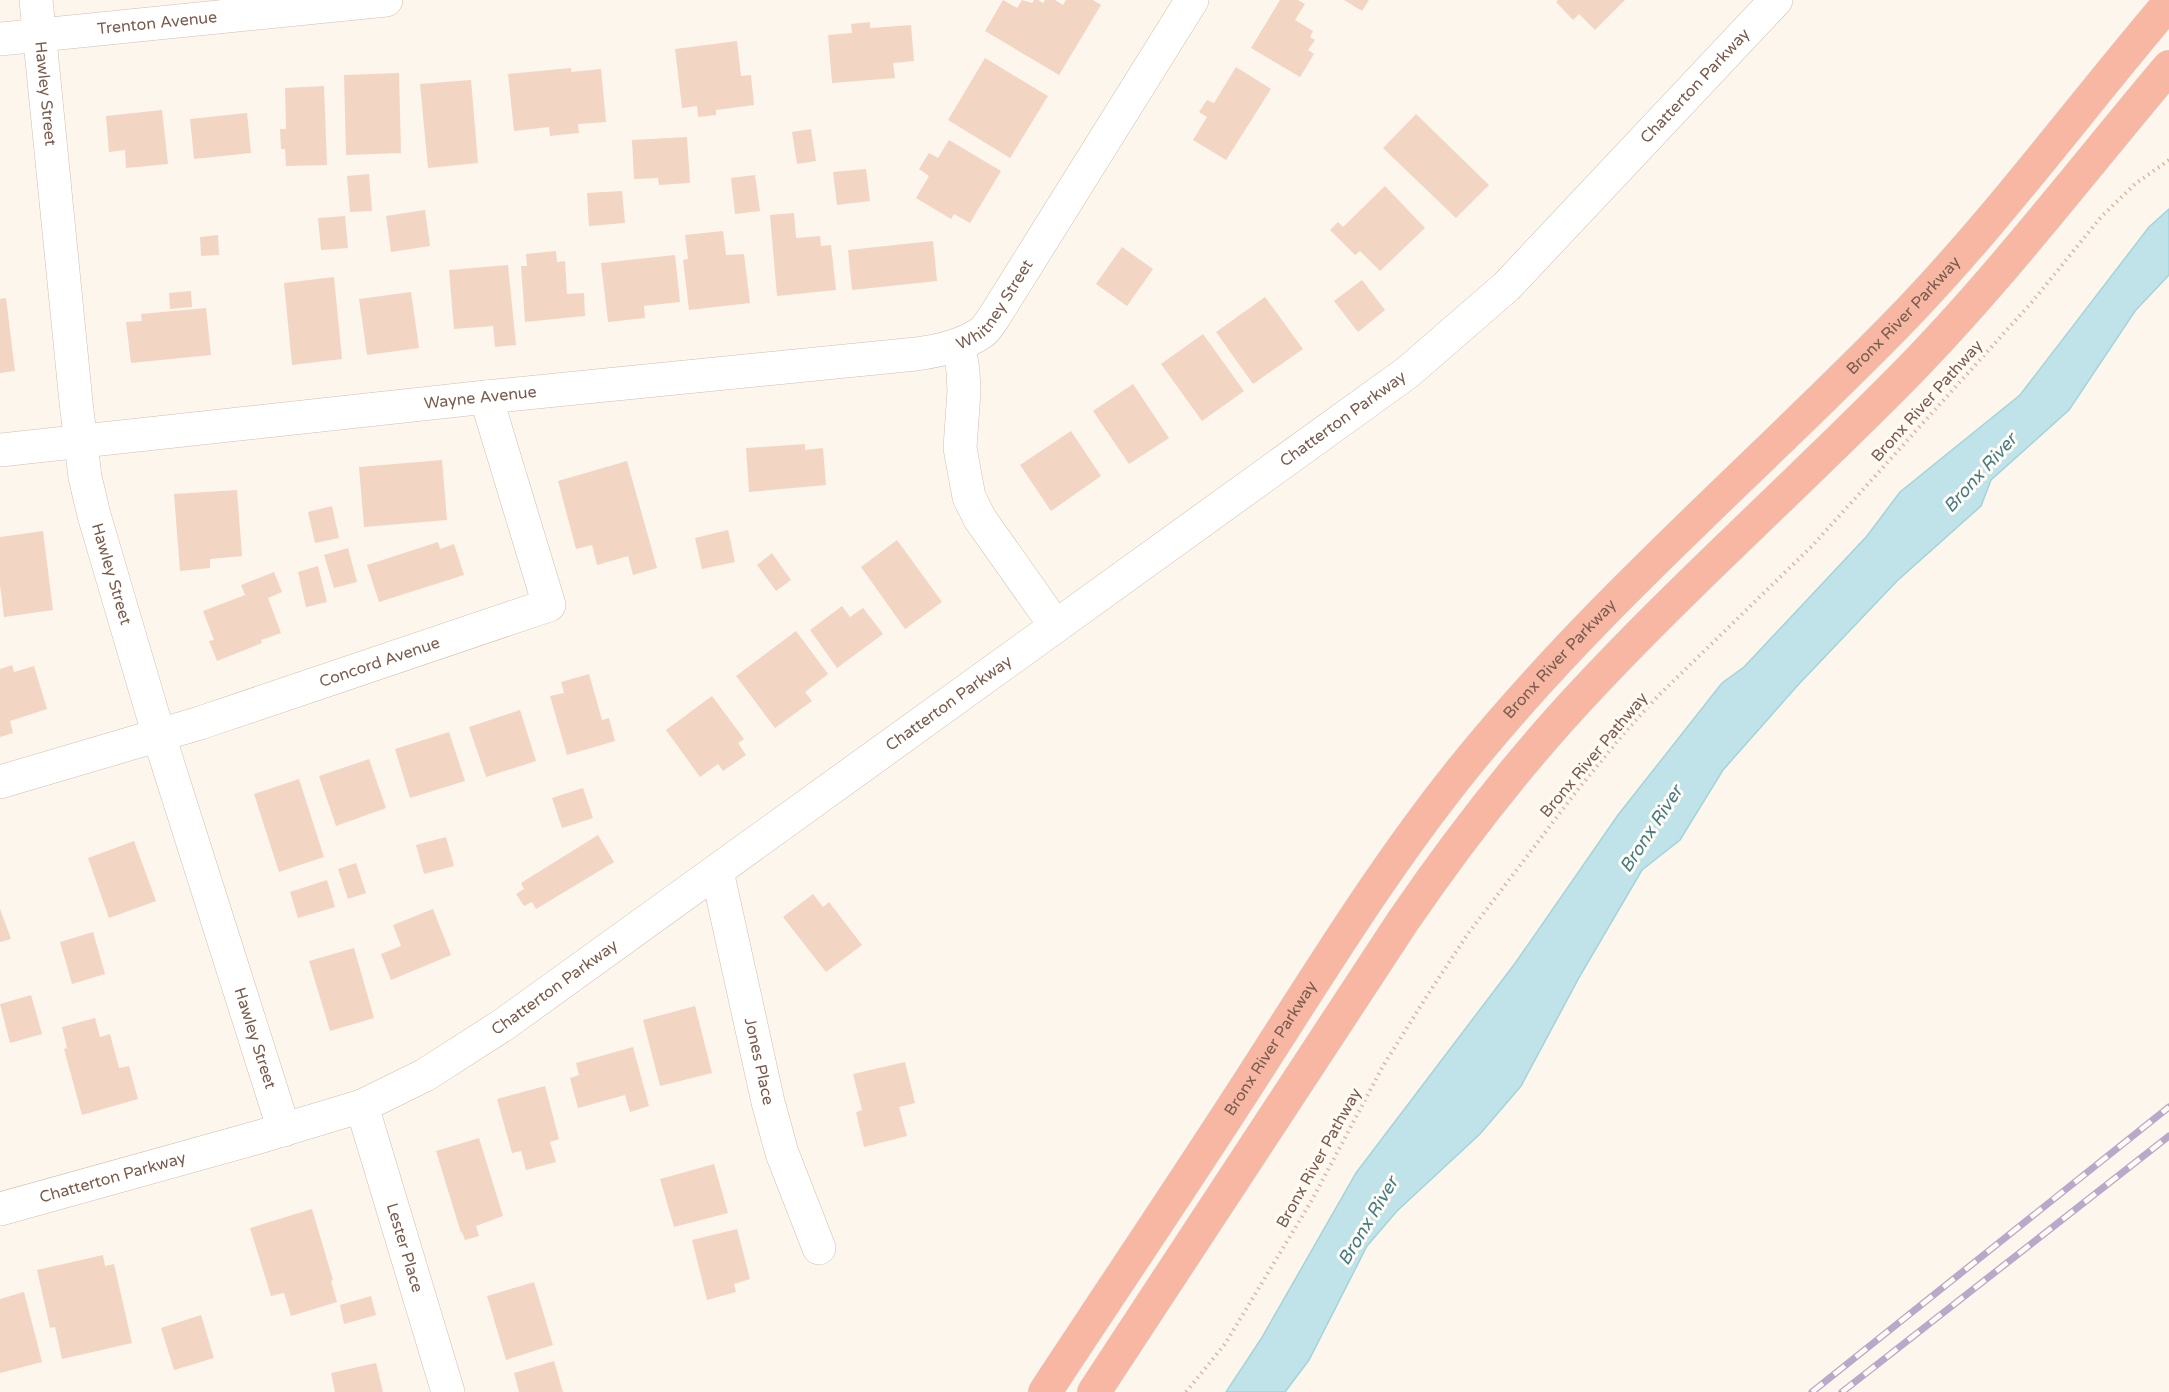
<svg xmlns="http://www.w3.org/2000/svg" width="2169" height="1392" font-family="'Varela Round',sans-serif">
<rect width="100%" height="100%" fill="#fdf6ec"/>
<polygon fill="#bfe3e8" stroke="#a5d3da" stroke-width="1.5" points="2169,209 2169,275 2135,311 2069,410 1991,480 1981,506 1897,581 1798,685 1723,770 1680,840 1642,870 1581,974 1521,1086 1480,1134 1397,1211 1367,1246 1309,1360 1285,1392 1226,1392 1261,1339 1356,1173 1516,962 1618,815 1722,683 1744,667 1867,536 1900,492 2020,395 2149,227"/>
<g fill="#f3d5c3">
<polygon points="1003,0 1017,8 1022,0 1032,3 1034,0 1038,0 1043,3 1045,0 1055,0 1063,5 1066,0 1093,0 1101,5 1059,75 985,31"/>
<polygon points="1280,0 1298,0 1305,4 1295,20 1313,31 1310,37 1315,40 1308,50 1314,54 1300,77 1251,48"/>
<polygon points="1344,0 1369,0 1362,11"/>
<polygon points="1558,0 1625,0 1595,30 1579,14 1573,20 1556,2"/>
<polygon points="870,22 870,28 911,25 914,61 893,63 895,78 832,83 828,35 852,33 851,24"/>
<polygon points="737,41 741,76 751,75 754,105 716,110 716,115 698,117 697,106 682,108 675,49"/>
<polygon points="985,58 1048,96 1010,158 948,120"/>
<polygon points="1236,67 1271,89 1226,160 1193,140 1207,117 1199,112 1207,100 1214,103"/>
<polygon points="571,68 571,72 601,69 606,122 578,124 579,133 550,136 549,127 514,131 508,74"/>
<polygon points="399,73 401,153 346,155 344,75"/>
<polygon points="471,80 478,163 428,168 420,84"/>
<polygon points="324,86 327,165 286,166 285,149 281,149 280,129 286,129 285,88"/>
<polygon points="162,110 168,164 126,168 125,150 109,152 106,116"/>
<polygon points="247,113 251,153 194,159 190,119"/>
<polygon points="1416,114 1489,185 1456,218 1383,148"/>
<polygon points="811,129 816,161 797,164 792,132"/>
<polygon points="687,137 690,183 659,185 658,178 634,179 632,140"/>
<polygon points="949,140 1001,171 970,223 954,214 951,219 916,198 929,176 919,169 929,153 938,158"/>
<polygon points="866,169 870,201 837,205 833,172"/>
<polygon points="369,174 372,211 350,212 347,176"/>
<polygon points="755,175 760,211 735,214 731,178"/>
<polygon points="1385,186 1425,228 1380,271 1360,251 1355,255 1330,230 1338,222 1343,227"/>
<polygon points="622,191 625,223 589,226 587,193"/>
<polygon points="425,210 430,246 391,252 386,216"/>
<polygon points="794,213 796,238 820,236 821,246 831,245 836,290 777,296 770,215"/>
<polygon points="345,216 348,248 321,250 318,218"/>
<polygon points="723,231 726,255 744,254 750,303 689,310 683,260 688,259 685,235"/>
<polygon points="218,235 219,255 201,256 200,237"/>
<polygon points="933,241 937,281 852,290 848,250"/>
<polygon points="1122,247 1153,269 1127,306 1096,284"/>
<polygon points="556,251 557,262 565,261 567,294 584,293 585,316 525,322 521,266 527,266 526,254"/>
<polygon points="675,255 680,302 644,306 645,318 608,322 601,263"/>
<polygon points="508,265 516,345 495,347 493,326 454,329 449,270"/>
<polygon points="334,277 342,359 292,365 284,283"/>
<polygon points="1362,280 1385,310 1358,332 1334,301"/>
<polygon points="191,291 192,307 170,309 169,293"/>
<polygon points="411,292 419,348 367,355 359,299"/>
<polygon points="1265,297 1303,349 1253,384 1216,332"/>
<polygon points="6,298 15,371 0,373 0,299"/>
<polygon points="206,308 211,355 131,363 126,322 142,321 141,314"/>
<polygon points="1203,334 1244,391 1202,421 1161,364"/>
<polygon points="1133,384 1169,438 1129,464 1093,411"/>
<polygon points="1071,431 1101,476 1051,511 1020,465"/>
<polygon points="805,444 805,450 823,448 826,485 749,492 746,448"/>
<polygon points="442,460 447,520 364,527 359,467"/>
<polygon points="627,461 657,568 633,575 628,556 597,565 592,545 576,549 558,481"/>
<polygon points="237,490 242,556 210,559 210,568 180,571 174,494"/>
<polygon points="332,506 339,538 315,543 308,512"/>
<polygon points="728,530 735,562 702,569 695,538"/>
<polygon points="43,531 53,610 4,617 0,585 0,537"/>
<polygon points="897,540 942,602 905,629 861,567"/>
<polygon points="438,542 440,549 454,544 464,575 379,602 367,565"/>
<polygon points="348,548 357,582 334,588 324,555"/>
<polygon points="772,553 791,580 776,591 757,565"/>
<polygon points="318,566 327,602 306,607 298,572"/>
<polygon points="274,572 282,592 268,598 281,633 261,640 262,643 217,661 209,641 214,640 203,611 245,595 241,585"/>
<polygon points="842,606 850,617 863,608 883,634 837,668 810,630"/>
<polygon points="796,631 828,674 805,692 812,701 775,728 736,676"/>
<polygon points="12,665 14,672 34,666 47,709 10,721 13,733 0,737 0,669"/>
<polygon points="589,674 602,720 609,718 615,741 567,755 550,696 564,693 561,682"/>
<polygon points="712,696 744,739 738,743 746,755 723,771 718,764 700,777 666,730"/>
<polygon points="520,710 536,761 486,777 469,727"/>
<polygon points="449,732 465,781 410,798 395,749"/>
<polygon points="369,759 386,808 336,826 319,776"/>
<polygon points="299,779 324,857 279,872 254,794"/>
<polygon points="583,788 593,818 562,828 552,798"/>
<polygon points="598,835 614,862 536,909 532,902 524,906 516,894 524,889 521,883"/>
<polygon points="446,837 454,866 424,874 416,845"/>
<polygon points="134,841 156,901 109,918 88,858"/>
<polygon points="356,863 366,893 348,899 338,869"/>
<polygon points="327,880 335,907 298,918 290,892"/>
<polygon points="813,894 823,907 829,902 862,945 826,972 783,917"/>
<polygon points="0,909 11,939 0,942"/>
<polygon points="433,909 451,955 391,980 381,954 401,946 393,925"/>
<polygon points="93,932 105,974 72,984 60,942"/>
<polygon points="354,948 374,1018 330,1031 309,961"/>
<polygon points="31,995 42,1034 10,1043 0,1004"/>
<polygon points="695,1006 712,1073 660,1086 643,1020"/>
<polygon points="95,1018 100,1037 110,1034 119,1068 129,1066 138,1099 82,1115 64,1049 67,1048 62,1027"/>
<polygon points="633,1047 649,1106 630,1112 625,1095 578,1108 570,1078 579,1075 576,1063"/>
<polygon points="905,1062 915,1103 899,1107 907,1136 864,1147 856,1112 862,1110 853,1074"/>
<polygon points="545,1086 559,1139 550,1142 556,1162 526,1170 521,1151 512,1153 497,1099"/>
<polygon points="479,1138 503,1216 476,1226 479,1236 465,1240 462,1232 461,1233 436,1151"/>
<polygon points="714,1164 728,1213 674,1227 660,1179"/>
<polygon points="312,1209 333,1280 331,1281 337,1302 291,1316 284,1293 271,1296 250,1228"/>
<polygon points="737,1229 750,1279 734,1284 736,1292 707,1300 692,1240"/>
<polygon points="103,1255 105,1266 114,1264 132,1343 62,1359 55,1327 50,1328 37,1270"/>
<polygon points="534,1282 553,1345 506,1360 487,1296"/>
<polygon points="24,1292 42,1362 0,1373 0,1299"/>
<polygon points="371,1296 376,1315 344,1324 340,1305"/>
<polygon points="201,1315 214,1358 174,1370 161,1328"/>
<polygon points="554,1361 563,1392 519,1392 514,1373"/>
<polygon points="376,1363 383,1392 335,1392 331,1373"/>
</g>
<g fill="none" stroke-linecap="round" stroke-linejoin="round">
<g stroke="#d1beb0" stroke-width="34">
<g id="street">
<path id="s1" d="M 36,0 L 76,402 L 85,477 L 94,515 L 159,736 L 284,1130"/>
<path id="s2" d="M 0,39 L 386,0"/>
<polyline points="959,345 963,371 964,391 960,448 969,497 980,519 1055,625"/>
<path id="s3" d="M 0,450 L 486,397 L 916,354 C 939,351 962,346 981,333 C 987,329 992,320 996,314 L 1192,0"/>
<path id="s4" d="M 0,782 L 200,723 L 549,605 L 486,397"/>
<path id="s5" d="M 717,871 L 768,1102 L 782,1153 L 819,1248"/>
<path id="s6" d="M 362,1106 L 448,1392"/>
<path id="s7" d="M 0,1209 L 252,1139 L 362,1106 L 425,1075 L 503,1025 L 1408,372 L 1507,286 L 1776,0"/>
</g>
</g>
<g stroke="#dad1cd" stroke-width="34">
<g id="highway">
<path id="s8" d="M 1045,1392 C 1114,1287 1185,1182 1253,1076 C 1320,972 1384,867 1461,771 C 1591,609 1750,474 1895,326 C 1994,225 2077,111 2169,3"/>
<path d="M 1094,1392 L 1403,921 C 1451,851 1502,784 1559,720 C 1668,599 1792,490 1906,374 C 2001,277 2082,170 2169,67"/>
</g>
</g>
<polyline stroke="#d9b8a5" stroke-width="4" stroke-dasharray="1.5 4.5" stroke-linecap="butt" points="1186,1392 1225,1344 1312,1200 1383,1066 1425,999 1467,935 1579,788 1625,732 1658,696 1813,545 2032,302 2101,217 2135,184 2169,160"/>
<use href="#street" stroke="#fff" stroke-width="33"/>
<use href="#highway" stroke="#f7b7a3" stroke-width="33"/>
<g stroke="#b9a8c9" stroke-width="7">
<g id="rail">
<polyline points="1812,1392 2169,1107"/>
<polyline points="1842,1392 2169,1136"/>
</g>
</g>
<use href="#rail" stroke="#fffaf3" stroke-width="4.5" stroke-dasharray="14" stroke-linecap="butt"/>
</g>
<g text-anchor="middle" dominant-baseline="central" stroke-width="6" stroke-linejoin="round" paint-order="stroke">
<g font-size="16" fill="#7a5c4d" stroke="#fffaf3">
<text stroke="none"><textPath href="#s2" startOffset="158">Trenton Avenue</textPath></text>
<text stroke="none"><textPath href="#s7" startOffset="2061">Chatterton Parkway</textPath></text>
<text stroke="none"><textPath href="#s1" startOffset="94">Hawley Street</textPath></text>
<text stroke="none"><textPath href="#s3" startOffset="1020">Whitney Street</textPath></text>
<text stroke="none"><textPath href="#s8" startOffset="1383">Bronx River Parkway</textPath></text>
<text stroke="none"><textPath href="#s3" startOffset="483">Wayne Avenue</textPath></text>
<text transform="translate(1927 401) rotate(-48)">Bronx River Pathway</text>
<text stroke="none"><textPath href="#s7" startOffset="1575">Chatterton Parkway</textPath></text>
<text stroke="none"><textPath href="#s1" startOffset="580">Hawley Street</textPath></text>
<text stroke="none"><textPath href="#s8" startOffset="897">Bronx River Parkway</textPath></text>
<text stroke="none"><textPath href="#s4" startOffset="398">Concord Avenue</textPath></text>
<text stroke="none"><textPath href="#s7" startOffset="1089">Chatterton Parkway</textPath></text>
<text transform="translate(1594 755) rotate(-50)">Bronx River Pathway</text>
<text stroke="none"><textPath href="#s7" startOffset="603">Chatterton Parkway</textPath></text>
<text stroke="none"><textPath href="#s1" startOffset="1066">Hawley Street</textPath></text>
<text stroke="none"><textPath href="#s8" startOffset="411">Bronx River Parkway</textPath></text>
<text stroke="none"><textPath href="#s5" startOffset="195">Jones Place</textPath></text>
<text transform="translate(1319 1158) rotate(-61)">Bronx River Pathway</text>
<text stroke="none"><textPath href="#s7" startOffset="117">Chatterton Parkway</textPath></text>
<text stroke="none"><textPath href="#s6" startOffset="148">Lester Place</textPath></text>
</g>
<g font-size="18" font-style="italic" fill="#437c86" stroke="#fffaf3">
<text transform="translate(1980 473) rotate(-48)">Bronx River</text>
<text transform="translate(1651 829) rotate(-57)">Bronx River</text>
<text transform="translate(1368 1221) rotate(-59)">Bronx River</text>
</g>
</g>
</svg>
